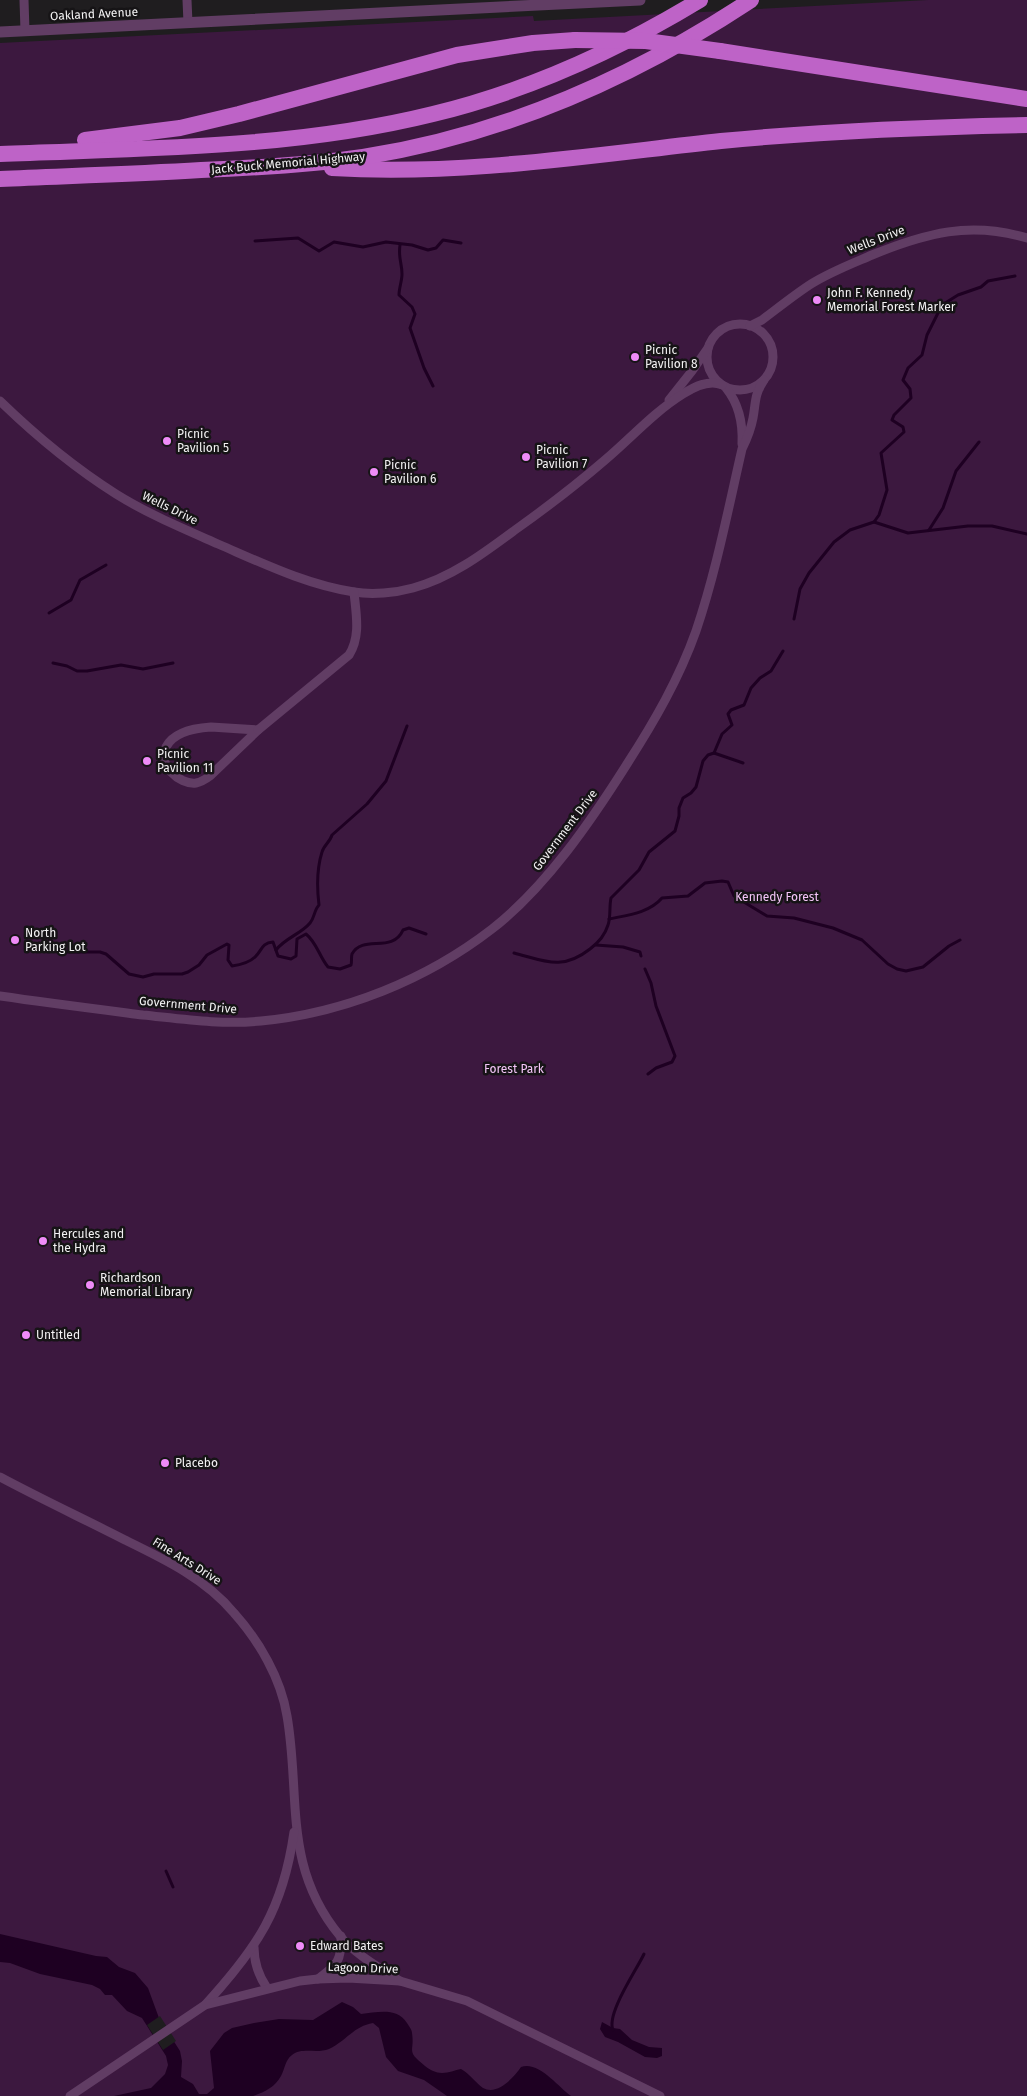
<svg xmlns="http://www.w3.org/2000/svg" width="1027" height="2096" font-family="'Fira Sans',sans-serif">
<rect width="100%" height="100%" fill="#1f1d1f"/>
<polygon fill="#3c183f" points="928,0 1027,0 1027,2096 0,2096 0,43 533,16 534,21"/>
<g fill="#1e0022">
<path d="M 0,1934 L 96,1956 L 107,1957 L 119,1967 L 135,1973 L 148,1988 L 159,2018 L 180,2051 L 182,2061 L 181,2077 L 193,2084 L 199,2094 L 207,2094 L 214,2088 L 210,2051 L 224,2033 L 232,2028 L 254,2023 L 279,2019 L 313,2020 L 342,2002 L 353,2007 L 361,2014 C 378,2012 397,2007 407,2023 C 409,2026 412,2030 412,2033 C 415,2053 405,2050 425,2066 C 430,2070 436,2073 442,2073 C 449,2073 455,2070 461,2069 C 470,2074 475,2082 483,2088 C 498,2096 514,2077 521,2067 C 539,2061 558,2087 571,2096 L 447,2096 L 424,2080 L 398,2071 L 386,2057 L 379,2028 L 373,2023 C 354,2026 346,2041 329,2049 C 317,2054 302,2047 292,2055 C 285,2060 285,2069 281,2076 C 275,2087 265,2092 253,2096 L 114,2096 L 151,2088 L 165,2074 L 168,2065 L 166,2056 L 142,2018 L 127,2011 L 112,1995 L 105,1995 L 100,1989 L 92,1985 L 40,1974 L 10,1963 L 0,1962 Z"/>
<polygon points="602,2022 613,2028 620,2029 632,2040 649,2047 662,2048 662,2056 657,2058 645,2057 618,2042 605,2037 600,2029"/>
</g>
<polygon fill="#1f1d1f" points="160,2016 176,2041 163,2050 147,2025"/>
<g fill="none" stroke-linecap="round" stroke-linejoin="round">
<g stroke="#1e0022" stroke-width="3">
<polyline points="255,241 298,238 319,251 334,242 363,247 386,242 412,245 428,250 436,248 443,240 461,243"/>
<path d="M 400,245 C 398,258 402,263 402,274 C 402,281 399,288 399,295 L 412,307 L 415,314 L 410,328 L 424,368 L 433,386"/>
<polyline points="874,522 908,533 968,526 992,526 1027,534"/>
<polyline points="929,530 943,508 956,471 979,442"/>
<polyline points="49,613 71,600 80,580 106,565"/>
<polyline points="794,619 800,589 809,573 834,542 850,530 874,522 879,515 887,490 881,453 904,432 903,427 892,420 894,415 911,398 910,389 903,380 908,368 922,355 927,335 942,305 958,295 981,287 988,281 1015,276"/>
<polyline points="53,663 67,666 77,671 87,671 121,665 143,669 173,663"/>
<polyline points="714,753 743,763"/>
<path d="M 609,919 C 628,915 649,913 662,898 L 688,896 L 705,883 L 722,881 L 728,882 L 734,896 L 767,916 L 794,918 L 833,928 L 862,940 L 888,964 L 897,969 L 906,971 L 923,967 L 949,946 L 960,940"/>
<polyline points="596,945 623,947 640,952 641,956"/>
<path d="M 276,950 C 285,938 301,934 310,923 C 315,917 314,910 319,905 C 317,889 317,868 322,852 C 324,845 330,842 332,835 L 367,804 L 386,781 L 407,726"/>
<path d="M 59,952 L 100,952 L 106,954 L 129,974 L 143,977 L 154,974 L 182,974 L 188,972 L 199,965 L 207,955 L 227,944 L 229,945 L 228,960 L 232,966 C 239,965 249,963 255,957 C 262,951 261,943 273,942 L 278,956 L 291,959 L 296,956 L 297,939 L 306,934 C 317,943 319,956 328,967 L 340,969 L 351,965 C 352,962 351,957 352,954 C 363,934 392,954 403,930 L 409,928 L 426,934"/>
<path d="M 514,953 C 545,961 562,971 590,949 C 598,943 605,935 608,925 C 611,917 609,907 611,898 L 639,870 L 649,852 L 675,831 L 679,816 L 679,808 L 683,798 L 691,793 L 696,787 L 703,761 L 708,755 L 714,753 L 722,734 L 732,725 L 728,714 L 731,710 L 744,705 L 751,688 L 760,678 L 771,671 L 783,651"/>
<polyline points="645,969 651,983 656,1006 675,1056 672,1062 656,1068 648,1074"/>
<polyline points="166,1871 173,1887"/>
<path d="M 613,2030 C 606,2014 636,1971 644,1954"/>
</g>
<g stroke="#613d64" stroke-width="9">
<polyline points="24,0 25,31"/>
<polyline points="187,0 188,23"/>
<circle cx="740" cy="357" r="33"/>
<path d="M 750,326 L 762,320 C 778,308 794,295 811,284 C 830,272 851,264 872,255 C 926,233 970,221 1027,238"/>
<path d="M 726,388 C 739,404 743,424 742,444"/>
<polyline points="669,400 692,371 708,348"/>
<path d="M 0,401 C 35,435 75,468 116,494 C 148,514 184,529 218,544 C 262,563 307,585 354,592 C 372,595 395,593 413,588 C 451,578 484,553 515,530 C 546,508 576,485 605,460 C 631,438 654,412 683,394 C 694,387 709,379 722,385"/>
<path d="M 211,727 L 258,730 L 210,776 C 206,779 201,782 196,783 C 179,785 157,764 166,747 C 174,731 196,728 211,727 Z"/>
<path d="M 258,730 L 349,655 C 361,636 356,614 354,592"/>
<path d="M 0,996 C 48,1003 96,1009 143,1015 C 182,1019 222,1025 261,1021 C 344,1013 426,980 492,929 C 546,887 591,821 627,764 C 654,722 679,679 696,631 C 716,572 728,510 742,449 C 747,439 751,429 753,418 C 756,402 754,395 764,380"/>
<path d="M 0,1477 C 41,1499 84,1519 125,1540 C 164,1559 206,1579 234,1613 C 259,1641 281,1678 287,1716 C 301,1796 282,1866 340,1936 C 356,1955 380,1968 400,1981"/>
<path d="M 254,1947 C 254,1963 258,1975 267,1988"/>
<path d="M 318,1979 C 337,1965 342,1961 341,1936"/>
<path d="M 205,2005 C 257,1948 283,1910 294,1832"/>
<polyline points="70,2096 205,2005 300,1981 318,1979 348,1978 400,1981 467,2001 660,2096"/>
</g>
<polyline stroke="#613d64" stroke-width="11" points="0,32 640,0"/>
<g stroke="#be63c7" stroke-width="16">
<polyline points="720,51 1027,99"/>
<polyline points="85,140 180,128 239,114 457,55 533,43 575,40"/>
<path d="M 0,154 C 144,148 292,149 433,114 C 528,91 616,51 700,0"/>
<path d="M 332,168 C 462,176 592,155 721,141 C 823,131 925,127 1027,125"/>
<path d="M 0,179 C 67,176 134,174 201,170 C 255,168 309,165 363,157 C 503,135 633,78 751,0"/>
</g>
<polyline stroke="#be63c7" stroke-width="16" points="575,40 646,41 720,51"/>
</g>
<g fill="#ee8bf7" stroke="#161416" stroke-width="2">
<circle cx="817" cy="300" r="5"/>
<circle cx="635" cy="357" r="5"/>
<circle cx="167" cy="441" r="5"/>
<circle cx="526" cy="457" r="5"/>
<circle cx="374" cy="472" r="5"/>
<circle cx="147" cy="761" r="5"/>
<circle cx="15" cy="940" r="5"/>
<circle cx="43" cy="1241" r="5"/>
<circle cx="90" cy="1285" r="5"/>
<circle cx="26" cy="1335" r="5"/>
<circle cx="165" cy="1463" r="5"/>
<circle cx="300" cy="1946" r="5"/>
</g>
<g text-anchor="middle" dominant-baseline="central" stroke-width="5" stroke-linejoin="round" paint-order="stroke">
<g font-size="12" fill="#f3f2f3" stroke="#161416">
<text transform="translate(94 14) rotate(-3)">Oakland Avenue</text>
<text transform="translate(288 163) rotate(-5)">Jack Buck Memorial Highway</text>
<text transform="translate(876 240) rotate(-21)">Wells Drive</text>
<text transform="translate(170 508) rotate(26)">Wells Drive</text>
<text transform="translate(565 830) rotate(-53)">Government Drive</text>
<text transform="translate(188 1005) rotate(5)">Government Drive</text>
<text transform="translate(187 1561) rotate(32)">Fine Arts Drive</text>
<text transform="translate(363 1968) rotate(2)">Lagoon Drive</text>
</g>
<g font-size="12" fill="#f3f2f3" stroke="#161416" text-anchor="start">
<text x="827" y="293">John F. Kennedy<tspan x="827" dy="14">Memorial Forest Marker</tspan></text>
<text x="645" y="350">Picnic<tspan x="645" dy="14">Pavilion 8</tspan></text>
<text x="177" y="434">Picnic<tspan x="177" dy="14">Pavilion 5</tspan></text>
<text x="536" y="450">Picnic<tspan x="536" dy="14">Pavilion 7</tspan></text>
<text x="384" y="465">Picnic<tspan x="384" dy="14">Pavilion 6</tspan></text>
<text x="157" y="754">Picnic<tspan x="157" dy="14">Pavilion 11</tspan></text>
<text x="25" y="933">North<tspan x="25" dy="14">Parking Lot</tspan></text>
<text x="53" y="1234">Hercules and<tspan x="53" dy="14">the Hydra</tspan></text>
<text x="100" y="1278">Richardson<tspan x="100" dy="14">Memorial Library</tspan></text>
<text x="36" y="1335">Untitled</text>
<text x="175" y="1463">Placebo</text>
<text x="310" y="1946">Edward Bates</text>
</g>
<g font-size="12" fill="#f4c5f8" stroke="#161416">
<text x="777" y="897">Kennedy Forest</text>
<text x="514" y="1069">Forest Park</text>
</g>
</g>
</svg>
